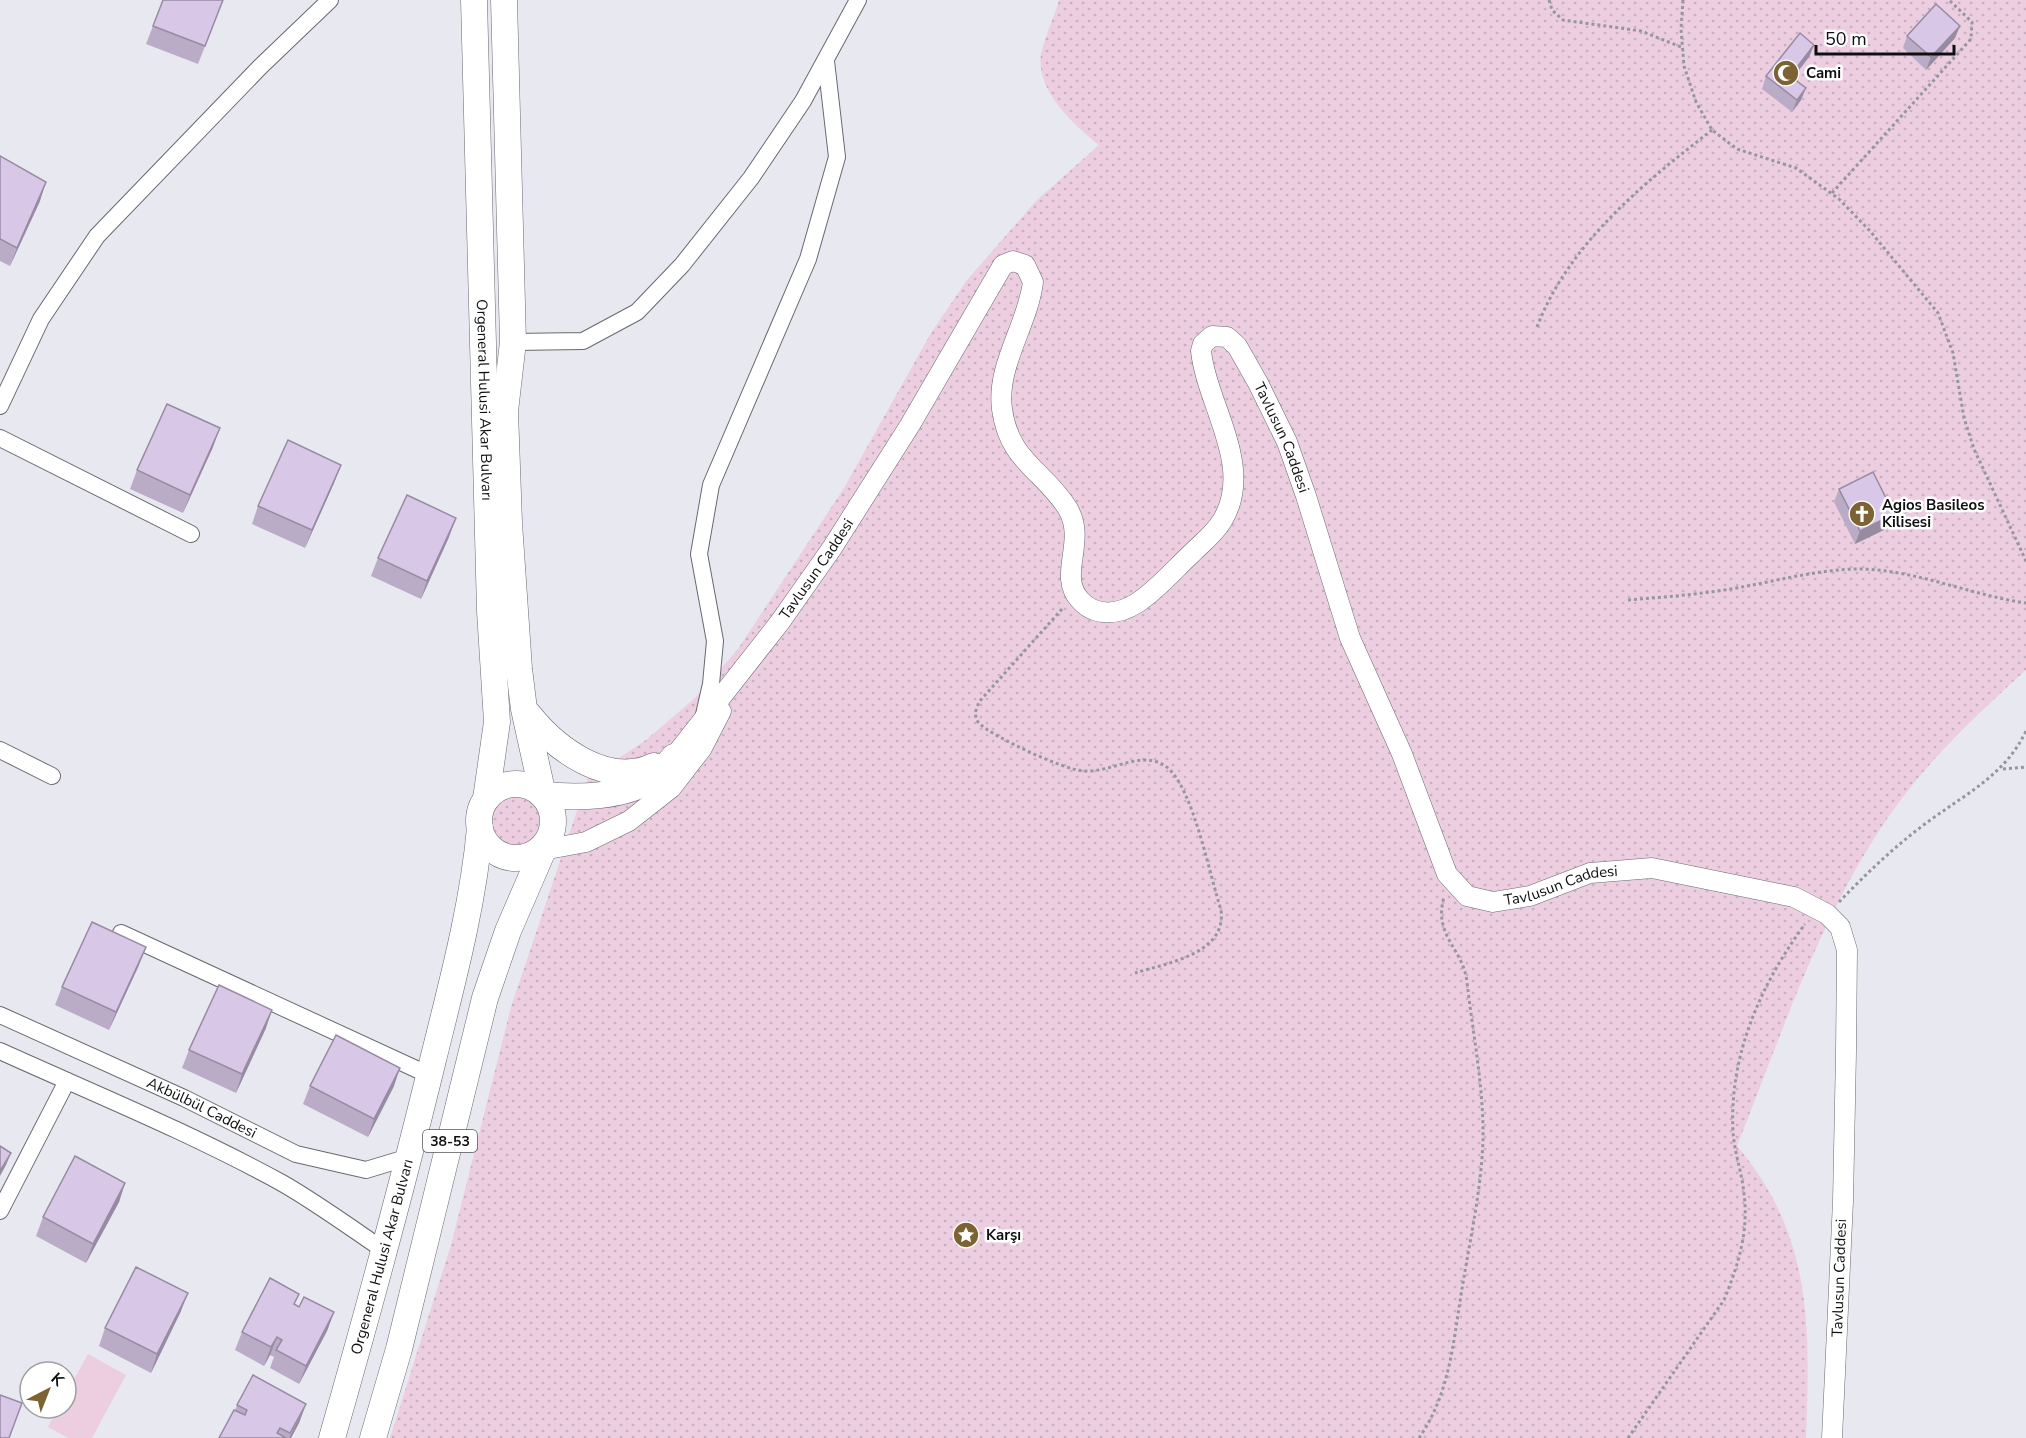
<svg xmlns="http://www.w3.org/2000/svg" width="2026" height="1438" font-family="'Nunito Sans',sans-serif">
<defs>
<pattern id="green-dots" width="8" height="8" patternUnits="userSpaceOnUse" patternTransform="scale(1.5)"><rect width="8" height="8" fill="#eccee0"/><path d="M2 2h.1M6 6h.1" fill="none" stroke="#c9b0bf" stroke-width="1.8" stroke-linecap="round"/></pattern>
</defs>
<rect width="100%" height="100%" fill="#e8e9f0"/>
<g fill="url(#green-dots)">
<path d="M 1059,0 L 2026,0 L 2026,670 C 1976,715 1928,760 1889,816 C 1820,916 1782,1033 1737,1146 C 1813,1235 1810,1327 1806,1438 L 390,1438 L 451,1245 L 511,1007 L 596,754 L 619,758 L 646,740 L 695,698 L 738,649 L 844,488 L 931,333 L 967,280 L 1037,200 L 1099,145 C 1075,126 1035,90 1041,54 C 1045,36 1054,18 1059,0 Z"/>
<circle cx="518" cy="822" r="30"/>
</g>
<polygon fill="#eccee0" points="88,1354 126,1375 92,1438 68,1438 48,1427 58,1408 66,1408 66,1394"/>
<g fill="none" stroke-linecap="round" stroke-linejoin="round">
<g stroke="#686970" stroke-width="18">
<g id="minor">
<polyline points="513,342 583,341 637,312 682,265 751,178 803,101 858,0"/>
<polyline points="0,406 41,319 97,236 260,67 330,0"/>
<polyline points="0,438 191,534"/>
<polyline points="703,719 711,684 715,641 699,554 711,485 808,259 837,157 826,61"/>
<polyline points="0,750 52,776"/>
<polyline points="121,933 429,1075"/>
<path id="s1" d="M 0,1015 L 184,1098 L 296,1154 L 366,1170 L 409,1157"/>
<path d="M 0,1051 C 95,1094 191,1133 282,1183 C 317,1203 351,1228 385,1251"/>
<polyline points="0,1211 67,1081"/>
</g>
</g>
<g stroke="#686970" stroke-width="21">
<g id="tertiary">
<path id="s2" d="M 674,757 L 780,622 L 832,548 L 910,425 L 1003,265 L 1013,261 L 1025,265 L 1033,282 C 1028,324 996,366 1002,409 C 1009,462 1044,470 1068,509 C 1087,542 1057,575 1080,600 C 1096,618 1120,614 1137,603 C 1157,590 1174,570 1191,554 C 1202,543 1214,534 1222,521 C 1255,467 1207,406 1201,351 L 1203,344 L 1212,336 L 1227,337 L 1237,346 L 1258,383 L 1287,442 L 1306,496 L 1350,638 L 1402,754 L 1447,874 L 1467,896 L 1493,902 L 1530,896 L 1590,873 L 1652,868 L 1794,897 L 1827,914 L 1840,927 L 1847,950 L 1846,1052 L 1843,1201 L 1832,1438"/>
<polyline points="543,850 586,842 629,821 671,788 702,748 721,711"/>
</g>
</g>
<g stroke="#686970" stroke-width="27">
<g id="primary">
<path id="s3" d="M 474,0 L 490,611 L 497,722 L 486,799"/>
<path d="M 504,0 L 513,342 L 505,411 L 509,523 L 519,669 L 524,709 L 543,795 C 579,798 622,798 654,778 C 661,773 668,764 674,757"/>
<path d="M 529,715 C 556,749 608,788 654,766"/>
<circle cx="516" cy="821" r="37"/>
<path id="s4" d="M 332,1438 C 368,1312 402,1187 433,1060 C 452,983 473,906 480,828"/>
<polyline points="373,1438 399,1349 485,998 508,931 543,850"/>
</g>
</g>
<g stroke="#96979c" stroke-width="3" stroke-dasharray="3 3" stroke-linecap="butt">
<polyline points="1549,0 1552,10 1563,20 1641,31 1681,47"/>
<polyline points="1683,0 1681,29 1684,66 1696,102 1712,130 1737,149 1796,168 1839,199 1870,231 1938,313 1953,353 1964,418 1974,449 2026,561"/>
<polyline points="1832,193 1971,39 1972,22 1949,0"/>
<path d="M 1537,327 C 1569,243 1644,183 1712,130"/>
<path d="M 1628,600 C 1666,597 1704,594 1742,587 C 1780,580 1821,569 1860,569 C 1917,570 1970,595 2026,603"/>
<path d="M 1062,609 L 979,702 L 975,713 C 976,718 977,722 981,725 C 996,738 1064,770 1084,771 C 1113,773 1146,746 1170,770 C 1194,794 1210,876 1221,910 C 1227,954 1167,963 1135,973"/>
<polyline points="2003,769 2026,767"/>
<path d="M 1839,902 C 1867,873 1896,845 1929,821 C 1967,793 2005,775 2026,731"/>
<path d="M 1419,1438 C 1449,1395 1453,1345 1461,1295 C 1469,1244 1481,1193 1483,1141 C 1484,1088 1473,1035 1467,982 C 1463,948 1433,936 1444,897"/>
<path d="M 1628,1438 L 1724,1300 C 1738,1266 1749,1231 1744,1194 C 1742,1172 1734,1152 1733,1131 C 1729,1055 1761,984 1805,924"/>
</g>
<use href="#minor" stroke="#fff" stroke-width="16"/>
<use href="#tertiary" stroke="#fff" stroke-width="20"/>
<use href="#primary" stroke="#fff" stroke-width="26"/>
</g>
<g fill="#baabc7">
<polygon points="163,0 223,0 198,64 146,44"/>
<polygon points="1907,36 1955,38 1926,70 1903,48"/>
<polygon points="1814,45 1809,57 1793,78 1801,100 1792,112 1762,89 1766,76"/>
<polygon points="0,156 40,201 10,266 0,261"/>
<polygon points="213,447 183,513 130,489 137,470"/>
<polygon points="334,483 305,548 252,524 258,506"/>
<polygon points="1839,489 1890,527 1855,544 1834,502"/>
<polygon points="449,537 421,599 371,576 378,558"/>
<polygon points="139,965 109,1030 55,1005 62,987"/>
<polygon points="266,1028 236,1093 182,1068 189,1050"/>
<polygon points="310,1086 394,1086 368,1137 303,1104"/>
<polygon points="125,1183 119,1202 86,1263 36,1236 43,1217"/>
<polygon points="295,1305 299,1307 334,1312 327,1331 299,1384 270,1368 274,1357 270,1355 264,1366 235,1350 242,1332"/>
<polygon points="181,1311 151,1373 99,1346 105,1328"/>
<polygon points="306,1404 299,1423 291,1438 219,1438 235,1410 237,1405"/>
</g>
<g fill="#978ba2">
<polygon points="1960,26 1955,38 1926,70 1931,57"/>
<polygon points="1814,45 1809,57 1785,88 1790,76"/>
<polygon points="1806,88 1801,100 1792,112 1797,100"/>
<polygon points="46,182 40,201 10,266 17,248"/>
<polygon points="220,428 213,447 183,513 190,495"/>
<polygon points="341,465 334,483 305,548 312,530"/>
<polygon points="1894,514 1890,527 1855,544 1860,531"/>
<polygon points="456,518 449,537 421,599 427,581"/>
<polygon points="146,947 139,965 109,1030 116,1012"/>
<polygon points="272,1010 266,1028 236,1093 242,1074"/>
<polygon points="400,1068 394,1086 368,1137 374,1119"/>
<polygon points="11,1153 6,1165 0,1176 0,1171"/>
<polygon points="125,1183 119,1202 86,1263 93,1244"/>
<polygon points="188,1293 181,1311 151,1373 157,1354"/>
<polygon points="334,1312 327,1331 299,1384 306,1366"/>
<polygon points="277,1337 270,1355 264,1366 271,1347"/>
<polygon points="306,1404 299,1423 291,1438 289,1438"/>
</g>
<g fill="#d8c7e7" stroke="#978ba2" stroke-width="1.5">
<polygon points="163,0 223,0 205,46 153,26"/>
<polygon points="1936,4 1960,26 1931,57 1907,36"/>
<polygon points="1800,33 1814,45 1790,76 1806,88 1797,100 1766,76"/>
<polygon points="0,156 46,182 17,248 0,239"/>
<polygon points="167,404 220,428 190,495 137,470"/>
<polygon points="288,440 341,465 312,530 258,506"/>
<polygon points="1873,472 1894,514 1860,531 1839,489"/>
<polygon points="407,495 456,518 427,581 378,558"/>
<polygon points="92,922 146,947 116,1012 62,987"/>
<polygon points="219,985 272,1010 242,1074 189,1050"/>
<polygon points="336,1035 400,1068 374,1119 310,1086"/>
<polygon points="0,1146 11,1153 0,1171"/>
<polygon points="75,1156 125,1183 93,1244 43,1217"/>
<polygon points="136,1267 188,1293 157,1354 105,1328"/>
<polygon points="270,1278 299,1294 294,1304 299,1307 304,1297 334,1312 306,1366 276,1350 282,1340 277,1337 271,1347 242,1332"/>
<polygon points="253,1375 306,1404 290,1433 280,1428 277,1433 286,1438 219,1438 234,1410 245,1415 247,1410 237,1405"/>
<polygon points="0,1395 22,1403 9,1438 0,1438"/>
</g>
<defs>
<g id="mosque-disc" transform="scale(1.35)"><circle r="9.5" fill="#7d6334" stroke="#fff"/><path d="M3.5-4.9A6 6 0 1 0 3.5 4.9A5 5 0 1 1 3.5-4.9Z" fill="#fff"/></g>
<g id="church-disc" transform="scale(1.35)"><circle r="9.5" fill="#7d6334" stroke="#fff"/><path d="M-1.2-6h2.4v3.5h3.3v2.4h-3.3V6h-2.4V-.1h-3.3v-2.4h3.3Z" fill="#fff"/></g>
<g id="sight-disc" transform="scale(1.35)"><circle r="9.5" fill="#7d6334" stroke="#fff"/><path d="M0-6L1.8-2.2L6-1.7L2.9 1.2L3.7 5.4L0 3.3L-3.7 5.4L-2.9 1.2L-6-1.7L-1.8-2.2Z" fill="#fff"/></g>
</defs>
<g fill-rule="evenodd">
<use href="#mosque-disc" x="1786" y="73"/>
<use href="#church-disc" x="1862" y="514"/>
<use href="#sight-disc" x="966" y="1235"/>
</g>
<g text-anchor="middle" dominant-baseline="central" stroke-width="5" stroke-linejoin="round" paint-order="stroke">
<rect fill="#fff" stroke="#565758" stroke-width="1.5" x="423" y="1130" width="54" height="22" rx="4.5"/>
<g font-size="14" font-weight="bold" fill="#0e0f11">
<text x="450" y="1141">38-53</text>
</g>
<g font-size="15" font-weight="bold" fill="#0e0f11" stroke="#fff" text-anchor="start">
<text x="1806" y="73">Cami</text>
<text x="1882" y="505">Agios Basileos<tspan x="1882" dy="17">Kilisesi</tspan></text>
<text x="986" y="1235">Karşı</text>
</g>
<g font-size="15" fill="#0e0f11" stroke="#fff">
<text stroke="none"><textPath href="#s3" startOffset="400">Orgeneral Hulusi Akar Bulvarı</textPath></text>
<text stroke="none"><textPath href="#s2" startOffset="1491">Tavlusun Caddesi</textPath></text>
<text stroke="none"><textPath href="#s2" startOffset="236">Tavlusun Caddesi</textPath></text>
<text stroke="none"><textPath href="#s2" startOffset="2085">Tavlusun Caddesi</textPath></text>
<text stroke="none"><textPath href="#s1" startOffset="222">Akbülbül Caddesi</textPath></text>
<text stroke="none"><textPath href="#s4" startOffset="188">Orgeneral Hulusi Akar Bulvarı</textPath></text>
<text transform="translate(1839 1278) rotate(-88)">Tavlusun Caddesi</text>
</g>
</g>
<g transform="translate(48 1390) rotate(42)"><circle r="28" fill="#ffffff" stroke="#9f9fa0" stroke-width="1.5"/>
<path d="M0-4.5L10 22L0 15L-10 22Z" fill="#7d6334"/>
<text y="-9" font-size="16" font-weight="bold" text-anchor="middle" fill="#0e0f11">K</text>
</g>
<path d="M1816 45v9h138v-9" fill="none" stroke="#0e0f11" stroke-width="3"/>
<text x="1825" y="45" font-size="18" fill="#0e0f11" stroke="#ffffff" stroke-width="4.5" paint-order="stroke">50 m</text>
</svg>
